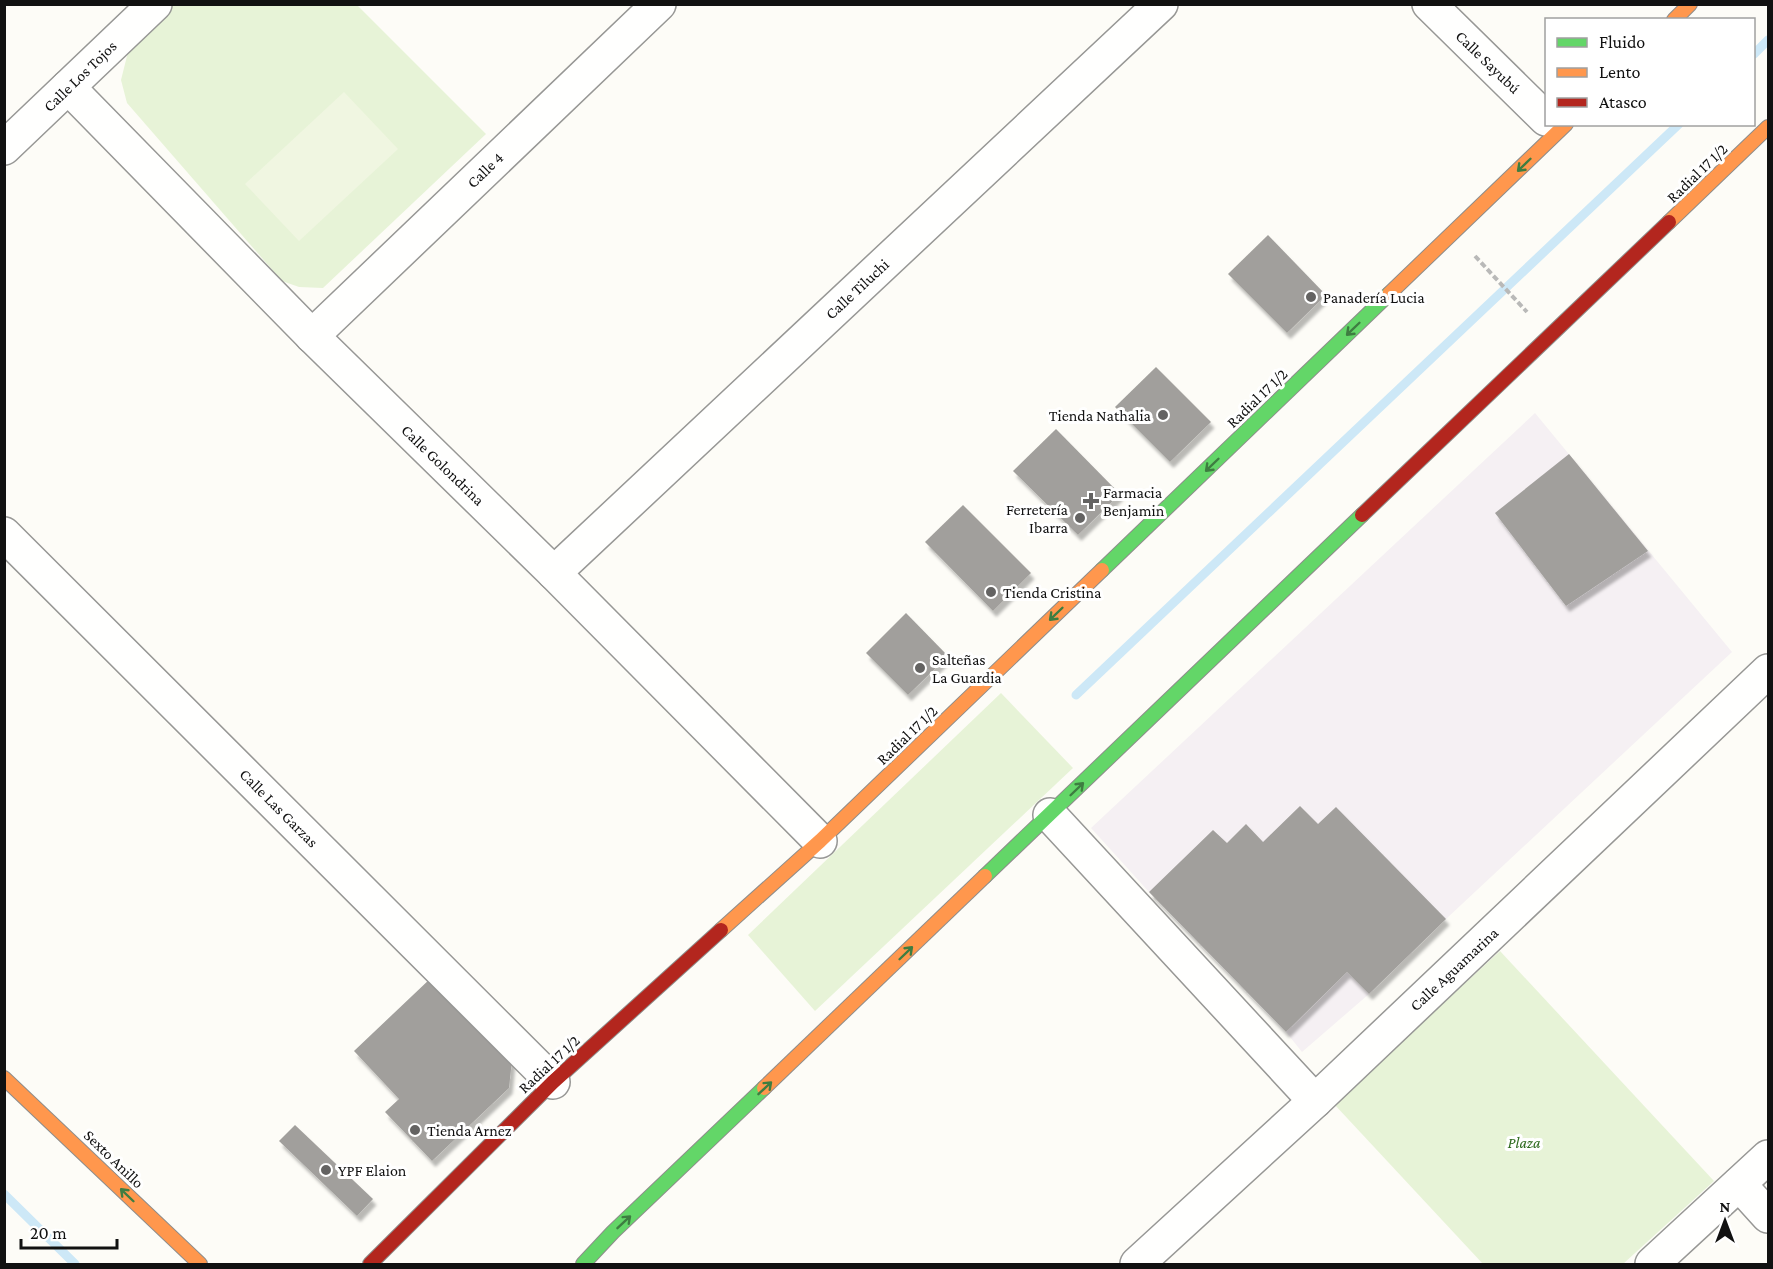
<svg xmlns="http://www.w3.org/2000/svg" width="1773" height="1269" font-family="'Crimson Pro',serif">
<defs>
<filter id="shadow"><feDropShadow dx="3.5" dy="6" stdDeviation="1.5" flood-color="#0004"/></filter>
</defs>
<rect width="100%" height="100%" fill="#fdfcf7"/>
<polygon fill="#f5f0f3" points="1535,413 1732,652 1446,919 1369,994 1302,1052 1286,1032 1149,892 1091,828"/>
<g fill="#e7f3d7">
<polygon points="171,5 357,5 486,134 323,288 299,287 282,281 127,103 121,80 130,44"/>
<polygon points="1001,693 1073,768 815,1011 748,935"/>
<polygon points="1500,951 1714,1181 1623,1264 1483,1264 1334,1104"/>
</g>
<polygon fill="#f0f6e1" points="344,92 398,149 299,241 245,184"/>
<g fill="none" stroke-linecap="round" stroke-linejoin="round">
<g stroke="#cde8f7" stroke-width="9">
<polyline points="1754,54 1768,40"/>
<polyline points="1076,695 1679,124"/>
<polyline points="4,1194 75,1264"/>
</g>
</g>
<g fill="#a19f9c" filter="url(#shadow)">
<polygon points="1268,235 1326,295 1287,333 1228,274"/>
<polygon points="1156,367 1211,422 1170,462 1115,407"/>
<polygon points="1056,429 1120,494 1078,535 1013,471"/>
<polygon points="1569,454 1648,551 1566,606 1495,513"/>
<polygon points="963,505 1031,573 993,611 925,542"/>
<polygon points="906,613 948,656 908,695 866,653"/>
<polygon points="1300,806 1318,824 1336,807 1446,919 1369,994 1347,972 1286,1032 1149,892 1213,830 1227,843 1246,824 1263,842"/>
<polygon points="432,977 512,1060 509,1088 432,1161 385,1112 399,1099 354,1051"/>
<polygon points="295,1125 373,1199 357,1216 279,1141"/>
</g>
<g fill="none" stroke-linecap="round" stroke-linejoin="round">
<g stroke="#979795" stroke-width="36">
<g id="street">
<polyline points="1429,4 1546,119"/>
<polyline points="68,87 312,336 554,573 820,841"/>
<polyline points="4,148 155,4"/>
<polyline points="312,336 659,4"/>
<polyline points="4,534 553,1082"/>
<polyline points="554,573 1161,4"/>
<polyline points="1050,815 1315,1101"/>
<polyline points="1739,1184 1768,1216"/>
<polyline points="1137,1264 1315,1101 1768,671"/>
<polyline points="1652,1264 1768,1157"/>
</g>
</g>
<g stroke="#8e8d8b" stroke-width="16">
<g id="fast">
<polyline points="1102,570 1389,294"/>
<polyline points="985,876 1362,515"/>
<polyline points="583,1264 613,1232 764,1088"/>
</g>
</g>
<g stroke="#8e8d8b" stroke-width="16">
<g id="slow">
<polyline points="1674,20 1690,4"/>
<polyline points="1669,222 1768,127"/>
<polyline points="1389,294 1566,124"/>
<polyline points="721,930 820,841 1102,570"/>
<polyline points="4,1078 200,1264"/>
<polyline points="764,1088 985,876"/>
</g>
</g>
<g stroke="#8e8d8b" stroke-width="16">
<g id="jam">
<polyline points="1362,515 1669,222"/>
<polyline points="370,1264 553,1082 721,930"/>
</g>
</g>
<polyline stroke="#b9b9b8" stroke-width="4" stroke-dasharray="6 3" stroke-linecap="butt" points="1475,256 1527,312"/>
<use href="#street" stroke="#fffffe" stroke-width="33"/>
<use href="#fast" stroke="#63d668" stroke-width="14"/>
<use href="#slow" stroke="#ff974d" stroke-width="14"/>
<use href="#jam" stroke="#b3261e" stroke-width="14"/>
</g>
<defs><path id="oneway-shaft" d="M-6 0H5M1.5-3L5.5 0L1.5 3" fill="none" stroke-width="1.6" stroke-linecap="round" stroke-linejoin="round" transform="scale(1.5)"/></defs>
<g stroke="#3e7d41">
<use href="#oneway-shaft" transform="translate(1524 165) rotate(136)"/>
<use href="#oneway-shaft" transform="translate(1353 329) rotate(136)"/>
<use href="#oneway-shaft" transform="translate(1212 465) rotate(136)"/>
<use href="#oneway-shaft" transform="translate(1056 614) rotate(136)"/>
<use href="#oneway-shaft" transform="translate(1077 789) rotate(-44)"/>
<use href="#oneway-shaft" transform="translate(906 953) rotate(-44)"/>
<use href="#oneway-shaft" transform="translate(765 1088) rotate(-43)"/>
<use href="#oneway-shaft" transform="translate(127 1195) rotate(-136)"/>
<use href="#oneway-shaft" transform="translate(624 1222) rotate(-43)"/>
</g>
<g fill="#646362" stroke="#fff" stroke-width="2">
<circle cx="1311" cy="297" r="6"/>
<circle cx="1163" cy="415" r="6"/>
<path d="M1088 492h6v6h6v6h-6v6h-6v-6h-6v-6h6z"/>
<circle cx="1080" cy="518" r="6"/>
<circle cx="991" cy="592" r="6"/>
<circle cx="920" cy="668" r="6"/>
<circle cx="415" cy="1130" r="6"/>
<circle cx="326" cy="1170" r="6"/>
</g>
<g text-anchor="middle" dominant-baseline="central" stroke-width="6" stroke-linejoin="round" paint-order="stroke">
<g font-size="16" fill="#111" stroke="#fff">
<text transform="translate(1488 62) rotate(44)">Calle Sayubú</text>
<text transform="translate(80 76) rotate(-44)">Calle Los Tojos</text>
<text transform="translate(485 170) rotate(-44)">Calle 4</text>
<text transform="translate(1697 173) rotate(-44)">Radial 17 1/2</text>
<text transform="translate(857 289) rotate(-43)">Calle Tiluchi</text>
<text transform="translate(1257 398) rotate(-44)">Radial 17 1/2</text>
<text transform="translate(443 465) rotate(44)">Calle Golondrina</text>
<text transform="translate(907 735) rotate(-44)">Radial 17 1/2</text>
<text transform="translate(279 808) rotate(45)">Calle Las Garzas</text>
<text transform="translate(1454 969) rotate(-43)">Calle Aguamarina</text>
<text transform="translate(549 1064) rotate(-43)">Radial 17 1/2</text>
<text transform="translate(114 1159) rotate(44)">Sexto Anillo</text>
</g>
<g font-size="16" fill="#111" stroke="#fff" text-anchor="start">
<text x="1323" y="297">Panadería Lucia</text>
<text x="1151" y="415" text-anchor="end">Tienda Nathalia</text>
<text x="1103" y="492">Farmacia<tspan x="1103" dy="18">Benjamin</tspan></text>
<text x="1068" y="509" text-anchor="end">Ferretería<tspan x="1068" dy="18">Ibarra</tspan></text>
<text x="1003" y="592">Tienda Cristina</text>
<text x="932" y="659">Salteñas<tspan x="932" dy="18">La Guardia</tspan></text>
<text x="427" y="1130">Tienda Arnez</text>
<text x="338" y="1170">YPF Elaion</text>
</g>
<g font-size="16" font-style="italic" fill="#2f6b1f" stroke="#fff">
<text x="1524" y="1142">Plaza</text>
</g>
</g>
<rect width="1773" height="1269" fill="none" stroke="#111111" stroke-width="12"/>
<rect x="1545" y="18" width="210" height="108" fill="#ffffff" stroke="#a0a0a0" stroke-width="1.5"/>
<rect x="1557" y="38" width="30" height="9" fill="#63d668" stroke="#a0a0a0" stroke-width="1.5"/>
<text x="1599" y="48" font-size="18" fill="#111111">Fluido</text>
<rect x="1557" y="68" width="30" height="9" fill="#ff974d" stroke="#a0a0a0" stroke-width="1.5"/>
<text x="1599" y="78" font-size="18" fill="#111111">Lento</text>
<rect x="1557" y="98" width="30" height="9" fill="#b3261e" stroke="#a0a0a0" stroke-width="1.5"/>
<text x="1599" y="108" font-size="18" fill="#111111">Atasco</text>
<g transform="translate(1725 1221)" stroke="#ffffff" stroke-width="4.5" paint-order="stroke">
<path d="M0-4.5L10 22L0 15L-10 22Z" fill="#111111"/>
<text y="-9" font-size="16" font-weight="bold" text-anchor="middle" fill="#111111">N</text>
</g>
<path d="M21 1239v9h96v-9" fill="none" stroke="#111111" stroke-width="3"/>
<text x="30" y="1239" font-size="18" fill="#111111" stroke="#ffffff" stroke-width="4.5" paint-order="stroke">20 m</text>
</svg>
